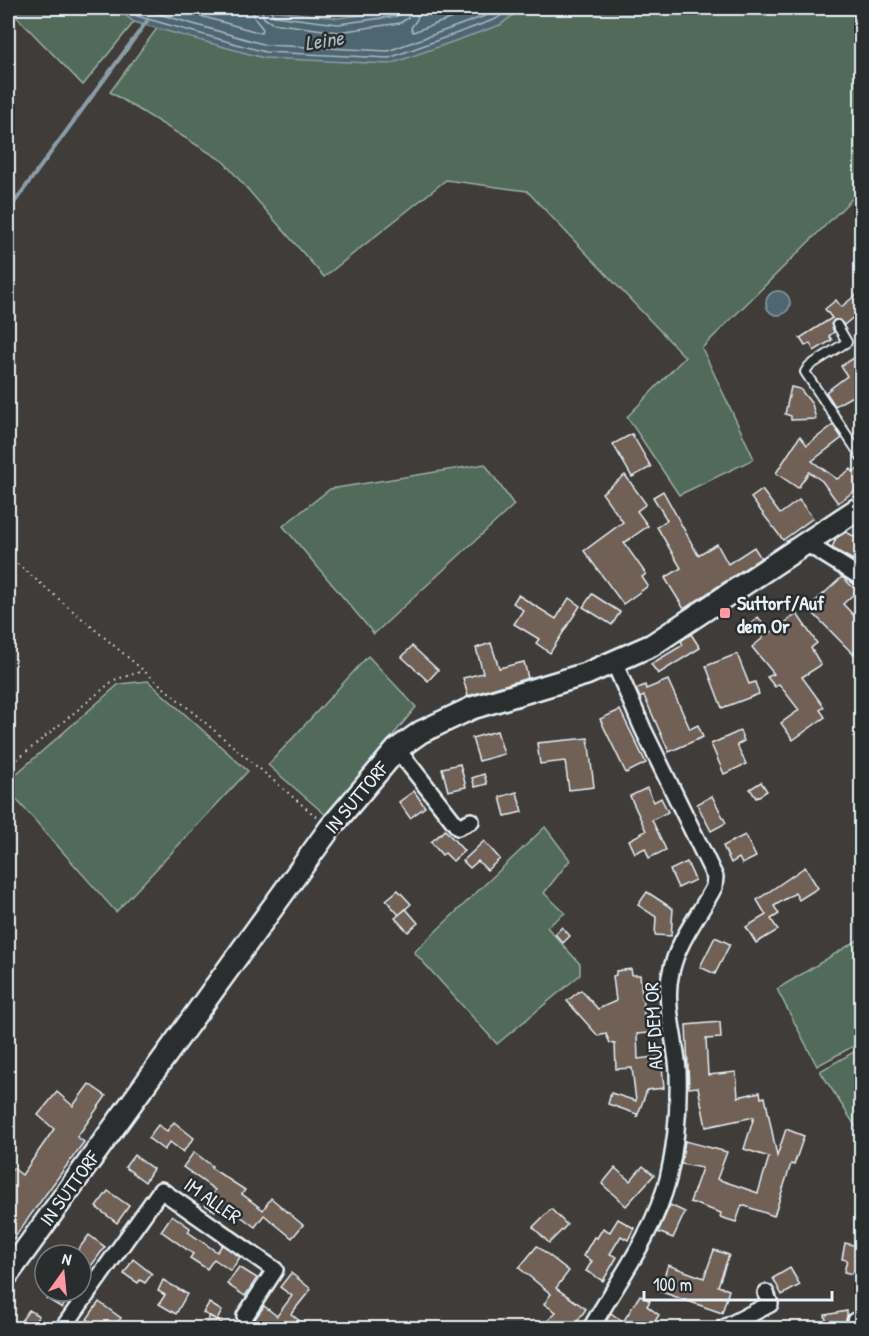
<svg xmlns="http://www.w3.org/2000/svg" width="869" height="1336" font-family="'Patrick Hand',sans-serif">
<rect width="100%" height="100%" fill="#3f3c3a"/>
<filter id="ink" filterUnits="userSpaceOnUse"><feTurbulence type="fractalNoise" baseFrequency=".0167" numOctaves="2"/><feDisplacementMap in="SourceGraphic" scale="12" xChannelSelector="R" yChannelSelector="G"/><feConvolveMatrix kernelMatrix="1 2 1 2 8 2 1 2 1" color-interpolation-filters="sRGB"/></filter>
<g filter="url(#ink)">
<g fill="#516b5a" stroke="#9caea9" stroke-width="1.5">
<polygon points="8,8 116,8 134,22 83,85"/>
<polygon points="522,8 861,8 861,190 702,348 754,459 679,495 627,417 685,357 527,191 446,180 324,277 223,161 110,92 158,27 264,58 500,25"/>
<polygon points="485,464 514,505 374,634 283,526 330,489"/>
<polygon points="368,656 416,707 327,816 268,765"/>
<polygon points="148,681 248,771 116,912 8,790 8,781 119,684"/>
<polygon points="545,827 570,860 544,893 565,913 547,927 580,964 580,975 497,1044 414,952"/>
<polygon points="861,938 861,1042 817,1066 777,989"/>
<polygon points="861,1048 861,1135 820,1071"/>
</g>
<g fill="#4d6671" stroke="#8b9ea7" stroke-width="1.5">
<polygon points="116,8 252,8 338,18 413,8 522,8 500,25 390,64 264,58 134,22"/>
<circle cx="778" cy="303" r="12"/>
</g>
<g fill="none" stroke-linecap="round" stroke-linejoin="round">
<g stroke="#aab9c2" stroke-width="1.5">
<polyline points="126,8 137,16 265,52 389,58 496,19 512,8"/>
<polyline points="138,8 266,45 388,51 493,13 500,8"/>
<polyline points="172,8 261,33 263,29 255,19 252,8"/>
<polyline points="261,8 264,18 272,23 338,32 400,23 408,18 410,8"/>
<polyline points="269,8 274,16 338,24 397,16 403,8"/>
<polyline points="419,8 417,19 411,28 413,32 481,8"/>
</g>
<polyline stroke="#8b9ea7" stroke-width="4" points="8,211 147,21"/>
</g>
<g fill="#6f6056" stroke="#e8f1f8" stroke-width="1.5">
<polygon points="861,291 861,322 856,315 844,325 839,320 834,320 831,324 834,332 829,336 832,340 814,351 810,343 805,346 800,338 832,318 825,309 836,300 841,307"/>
<polygon points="857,356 861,363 861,391 835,406 826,392 847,376 841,366"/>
<polygon points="791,387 800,389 812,404 816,419 791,420 791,416 785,414"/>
<polygon points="833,425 842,438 812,461 837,479 851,469 853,472 857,469 861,475 861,486 838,503 822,481 809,472 798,488 776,473 800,436 807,445"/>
<polygon points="632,434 651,467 632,477 613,444"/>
<polygon points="625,475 646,504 637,511 648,526 624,543 646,574 642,577 648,586 623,604 584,551 623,522 602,493"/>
<polygon points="762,490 780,514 799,500 813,518 783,540 751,498"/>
<polygon points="663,491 698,555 717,544 728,564 754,547 761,558 684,609 665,578 681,568 657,527 667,520 653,497"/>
<polygon points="846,532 861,540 853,560 832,548 836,538"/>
<polygon points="842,577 857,591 843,604 861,623 861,646 853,654 808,608"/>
<polygon points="592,594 620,612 612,625 583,607"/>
<polygon points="518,595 556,619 569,598 580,606 550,653 536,643 539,639 514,624 523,610 513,603"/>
<polygon points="797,614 817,643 811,648 821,665 802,677 824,707 820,710 825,717 793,740 781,723 799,710 779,684 775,687 767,677 774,674 752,647 763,638 751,624 758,617 770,633"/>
<polygon points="691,634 700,648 658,674 651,664 683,645 681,641"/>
<polygon points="491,643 499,668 524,662 528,678 468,696 463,678 483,673 476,648"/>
<polygon points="412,646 438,670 428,681 402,657"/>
<polygon points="737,654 749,684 755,682 759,694 722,708 706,666"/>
<polygon points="668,680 690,729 698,725 703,737 669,752 644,696 640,698 636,689 645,685 646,689"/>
<polygon points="620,710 646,763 626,773 600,719"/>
<polygon points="497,731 504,754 479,761 472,738"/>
<polygon points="740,731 744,741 737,745 746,764 724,774 711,744"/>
<polygon points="588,738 594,787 569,790 565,761 540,764 537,743"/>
<polygon points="460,764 466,787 448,791 442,768"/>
<polygon points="484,774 487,784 475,787 472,778"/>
<polygon points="761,782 767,791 756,798 750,789"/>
<polygon points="647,788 654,802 661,798 668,812 652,820 666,850 649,858 645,848 635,853 629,840 646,831 630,796"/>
<polygon points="414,791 425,807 410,818 399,802"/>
<polygon points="517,792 522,812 505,816 500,797"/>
<polygon points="712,796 726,823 711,831 697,804"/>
<polygon points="445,830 464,851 453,861 445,853 442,855 431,842"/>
<polygon points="745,835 756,857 742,864 739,858 731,863 723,846"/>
<polygon points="484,841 500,859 487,870 478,861 470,868 463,861"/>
<polygon points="687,862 695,880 678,888 670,870"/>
<polygon points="805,867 818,888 799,900 795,893 774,906 779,914 771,919 778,930 756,943 746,927 766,915 757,900"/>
<polygon points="398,890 411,904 399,915 386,900"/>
<polygon points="647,892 673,909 671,936 655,935 656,917 638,905"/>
<polygon points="406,909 418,923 408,932 395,918"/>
<polygon points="562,927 570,936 563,943 555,934"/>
<polygon points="715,937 730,944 715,974 700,967"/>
<polygon points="631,969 632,975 640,975 644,1015 660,1013 662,1032 637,1034 638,1059 661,1056 664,1088 647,1090 637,1117 637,1114 608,1104 611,1093 636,1101 632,1068 616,1069 615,1044 610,1043 606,1034 598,1036 567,1001 581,990 598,1009 616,1001 613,976 616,975 616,971"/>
<polygon points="720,1022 721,1038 706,1039 708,1075 736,1072 738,1097 760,1092 761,1098 765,1097 777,1156 786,1129 804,1136 794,1165 791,1164 774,1216 742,1205 736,1222 720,1217 721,1213 690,1202 702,1168 681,1164 685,1141 727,1152 717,1179 758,1193 769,1157 744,1149 754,1117 706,1127 698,1087 689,1088 686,1025"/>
<polygon points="89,1084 106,1096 77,1137 84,1142 8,1246 8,1175 13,1168 22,1175 54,1129 38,1115 57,1092 73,1106"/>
<polygon points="174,1122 194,1138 183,1152 170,1142 164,1150 148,1138 158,1125 167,1131"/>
<polygon points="194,1152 212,1166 211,1168 245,1190 242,1194 263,1210 271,1198 303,1225 292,1238 264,1215 255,1227 232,1210 229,1214 218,1206 215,1211 205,1205 215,1190 183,1167"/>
<polygon points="134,1155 153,1169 145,1182 125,1167"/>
<polygon points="643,1166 654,1175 626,1206 602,1184 615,1168 630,1181"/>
<polygon points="108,1191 129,1206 117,1223 96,1207"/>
<polygon points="670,1205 685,1212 673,1238 658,1232"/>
<polygon points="551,1209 567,1225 549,1243 533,1227"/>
<polygon points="172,1215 190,1228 188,1232 217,1252 222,1245 240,1257 231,1271 214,1259 207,1269 190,1258 193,1254 161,1231"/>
<polygon points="618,1219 634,1228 628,1240 621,1236 610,1254 617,1257 603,1281 586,1271 592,1261 583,1256 594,1237 597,1238 603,1228 610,1232"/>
<polygon points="89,1235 105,1247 91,1266 81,1259 81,1255 75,1254"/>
<polygon points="845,1243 861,1247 861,1276 844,1272 847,1260 842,1259"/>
<polygon points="537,1246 569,1271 556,1288 586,1309 572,1329 540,1329 556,1312 544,1304 551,1294 519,1268"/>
<polygon points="714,1250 729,1255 718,1286 729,1290 722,1313 659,1291 668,1265 704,1278"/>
<polygon points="133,1259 152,1274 145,1283 140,1280 138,1283 124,1274"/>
<polygon points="239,1267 257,1278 245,1296 227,1284"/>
<polygon points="790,1268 800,1285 782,1295 773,1278"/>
<polygon points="291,1273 311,1289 291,1314 310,1329 248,1329 264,1306 277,1316 292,1296 280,1287"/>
<polygon points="163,1280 187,1294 176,1314 159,1304 165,1295 158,1291"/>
<polygon points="51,1291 73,1291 62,1308 46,1298"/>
<polygon points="640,1295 650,1301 647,1306 659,1315 650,1329 602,1329 611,1313 623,1322"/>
<polygon points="99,1302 121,1318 114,1329 102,1329 87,1319"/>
<polygon points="209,1303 222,1311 217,1320 203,1313"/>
<polygon points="29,1310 39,1316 36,1320 49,1329 15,1329"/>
<polygon points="847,1311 847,1329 828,1329 825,1315"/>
<polygon points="210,1316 231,1329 203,1329"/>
</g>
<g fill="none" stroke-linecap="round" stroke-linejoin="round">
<g stroke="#e8f1f8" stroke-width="12">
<polyline id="lane" points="837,325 847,342 809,366 805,372 862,458"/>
</g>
<g stroke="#e8f1f8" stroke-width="20">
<g id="street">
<polyline points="806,543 862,578"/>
<polyline points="397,749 458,827 471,821"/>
<polyline points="855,1321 857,1328"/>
<polyline points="63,1328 161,1190 275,1270 245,1316"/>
<path d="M 591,1328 C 618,1281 654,1233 668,1179 C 676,1146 679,1105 678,1071 C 676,1039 663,1004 671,972 C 678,940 699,916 714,887 L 715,877 L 643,729 L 614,662"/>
<polyline points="724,1328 770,1304 766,1293"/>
</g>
</g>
<g stroke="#e8f1f8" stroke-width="26">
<polyline id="secondary" points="8,1274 330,828 397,749 421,732 472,708 586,674 652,645 862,506"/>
</g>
<g stroke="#e8f1f8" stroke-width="2" stroke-dasharray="1.5 4.5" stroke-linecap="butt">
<polyline points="8,556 319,819"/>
<polyline points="8,767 114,680 143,671"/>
</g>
<use href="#lane" stroke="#2a2d2e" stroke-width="8"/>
<use href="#street" stroke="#2a2d2e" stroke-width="15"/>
<use href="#secondary" stroke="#2a2d2e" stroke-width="21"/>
</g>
</g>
<rect fill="#ff9aa2" stroke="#2a2d2e" stroke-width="2" x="719" y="607" width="12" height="12" rx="3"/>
<g text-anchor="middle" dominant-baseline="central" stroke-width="5" stroke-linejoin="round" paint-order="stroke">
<g font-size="20" font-weight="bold" fill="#e8f1f8" stroke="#2a2d2e" text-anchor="start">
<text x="737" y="602">Suttorf/Auf<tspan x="737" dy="23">dem Or</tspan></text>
</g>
<g font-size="20" fill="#e8f1f8" stroke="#2a2d2e">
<text transform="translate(356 797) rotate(-50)">IN SUTTORF</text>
<text transform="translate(653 1026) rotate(-93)">AUF DEM OR</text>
<text transform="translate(69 1188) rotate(-54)">IN SUTTORF</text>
<text transform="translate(213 1200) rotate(35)">IM ALLER</text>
</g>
<g font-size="21" font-style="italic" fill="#aab9c2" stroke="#2a2d2e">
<text transform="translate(324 40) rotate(-9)">Leine</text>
</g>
</g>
<rect width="869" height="1336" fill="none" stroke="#2a2d2e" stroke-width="30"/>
<rect x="15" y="15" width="839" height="1306" fill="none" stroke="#e8f1f8" stroke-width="2" filter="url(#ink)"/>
<g transform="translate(63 1273) rotate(15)"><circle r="28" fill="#2a2d2e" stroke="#767b7f" stroke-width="1.5"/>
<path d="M0-4.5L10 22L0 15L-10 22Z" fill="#ff9aa2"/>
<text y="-9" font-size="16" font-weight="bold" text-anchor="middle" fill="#e8f1f8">N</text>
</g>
<path d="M644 1291v9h188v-9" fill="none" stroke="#e8f1f8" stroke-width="3"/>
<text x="653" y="1291" font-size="18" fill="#e8f1f8" stroke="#2a2d2e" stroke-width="4.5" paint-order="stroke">100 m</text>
</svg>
